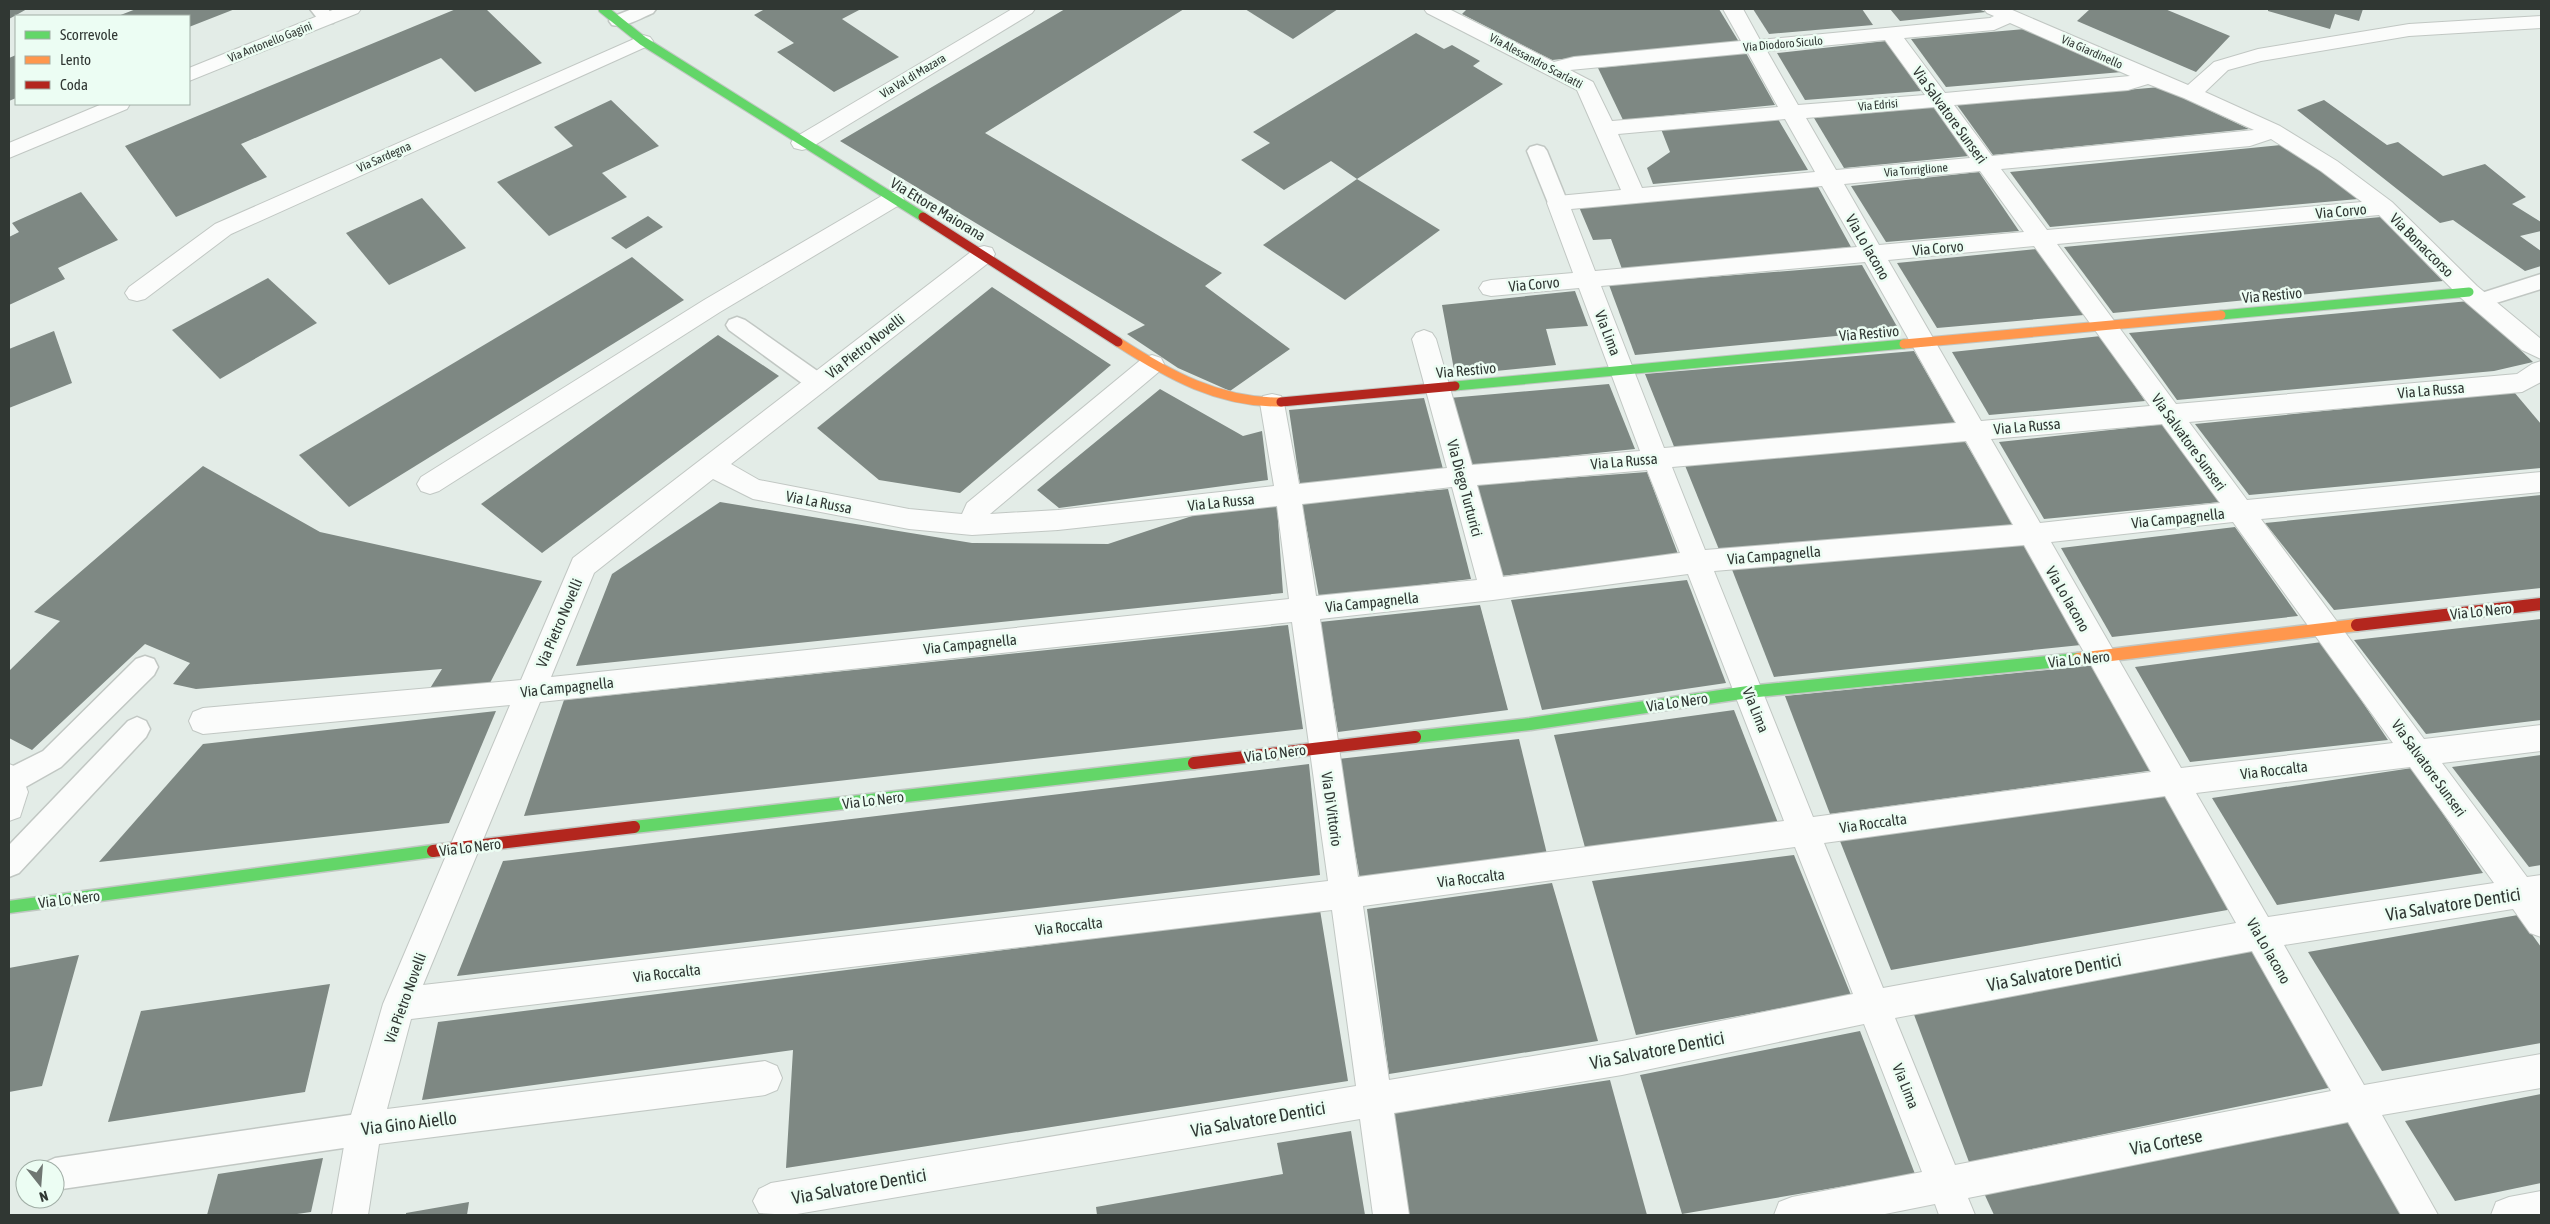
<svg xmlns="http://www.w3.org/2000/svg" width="2550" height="1224" font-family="'Asap Condensed',sans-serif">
<rect width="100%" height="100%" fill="#e3ece7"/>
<g fill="#7e8883">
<polygon points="9,9 27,9 9,19"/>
<polygon points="136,9 235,9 189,27 189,16 118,16"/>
<polygon points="456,9 486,9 542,63 475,92 441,58 241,144 267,177 176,217 125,146"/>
<polygon points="765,9 861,9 842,19 899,57 834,92 777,52 794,43 754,15"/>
<polygon points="1065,9 1184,9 985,133 1222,273 1205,286 1290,349 1230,391 1178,368 1127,334 1145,325 840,141"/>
<polygon points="1245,9 1338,9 1293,39"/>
<polygon points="1467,9 1719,9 1739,42 1552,60 1462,14"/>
<polygon points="1753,9 1862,9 1873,25 1769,34"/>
<polygon points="1890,9 1978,9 1986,12 1900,21"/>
<polygon points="2090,9 2165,9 2230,36 2196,72 2077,21"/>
<polygon points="2268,9 2363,9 2359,21 2335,14 2330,29 2268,11"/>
<polygon points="2025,29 2122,72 1946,87 1911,39"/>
<polygon points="1416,33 1444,49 1452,45 1480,61 1473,66 1503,84 1357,179 1331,161 1284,190 1241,160 1270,143 1253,132"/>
<polygon points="1886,41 1921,91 1805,100 1777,53"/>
<polygon points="1746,53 1775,105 1623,120 1598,68"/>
<polygon points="16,55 16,98 9,101 9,58"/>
<polygon points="2160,87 2249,129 1993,155 1957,105"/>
<polygon points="611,100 659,146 602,173 627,197 549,236 497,182 573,146 554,127"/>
<polygon points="2324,100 2387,145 2398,142 2443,176 2485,164 2526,197 2512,204 2541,222 2541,231 2520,236 2541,251 2541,266 2525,271 2453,220 2440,223 2297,110"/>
<polygon points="1934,106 1969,156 1844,168 1814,118"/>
<polygon points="1778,119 1808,170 1653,184 1647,168 1670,152 1661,129"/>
<polygon points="2281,145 2324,172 2358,199 2050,227 2010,172"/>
<polygon points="1979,172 2019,231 1886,242 1851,186"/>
<polygon points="1357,179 1440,230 1345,300 1263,245"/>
<polygon points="1817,185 1851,247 1622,269 1611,239 1593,240 1579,207"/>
<polygon points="81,192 118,240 58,268 65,279 9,305 9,237 19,232 12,223"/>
<polygon points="422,198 466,248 389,285 346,233"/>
<polygon points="648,216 663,227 626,249 611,238"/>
<polygon points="2381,217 2443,281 2113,313 2064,247"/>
<polygon points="2037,249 2084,315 1937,328 1897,263"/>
<polygon points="632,257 684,300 349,507 299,455"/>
<polygon points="1862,265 1899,330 1635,355 1609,285"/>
<polygon points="268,278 317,323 220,379 172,330"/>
<polygon points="992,287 1111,365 960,493 879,480 817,428"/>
<polygon points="1575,291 1588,326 1546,329 1556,365 1455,375 1442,305"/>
<polygon points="2469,301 2533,362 2494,371 2177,400 2129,333"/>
<polygon points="54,331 72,383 9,408 9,349"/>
<polygon points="718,335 779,376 542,553 481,504"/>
<polygon points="2101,336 2145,401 1989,415 1952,352"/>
<polygon points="1914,351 1956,424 1675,449 1645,374"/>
<polygon points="1609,384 1635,449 1470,466 1449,398"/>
<polygon points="1160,389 1243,436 1262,431 1268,480 1059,508 1037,490"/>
<polygon points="2514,392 2541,424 2541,468 2249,495 2195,424"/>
<polygon points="1424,398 1443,469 1300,485 1289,410"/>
<polygon points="2165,424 2220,502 2044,519 1999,442"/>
<polygon points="1964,440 2014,525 1720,552 1684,463"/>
<polygon points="203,466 320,532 542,581 490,683 429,690 442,669 196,689 173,684 190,663 145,644 32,750 9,738 9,671 60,621 34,612"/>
<polygon points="1647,472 1678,554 1501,576 1475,485"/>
<polygon points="1448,489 1471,579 1319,597 1302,503"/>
<polygon points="2541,495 2541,588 2334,610 2265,523"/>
<polygon points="720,502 972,543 1108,544 1195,515 1277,506 1283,593 576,666 612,574"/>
<polygon points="2235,527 2298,616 2112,637 2061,548"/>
<polygon points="2024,542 2081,645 1774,677 1731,567"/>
<polygon points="1687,580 1726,683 1542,710 1511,600"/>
<polygon points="1480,605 1508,710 1338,732 1320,622"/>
<polygon points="2541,619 2541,720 2426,734 2354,640"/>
<polygon points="1288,625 1303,729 524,816 564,700"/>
<polygon points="2322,642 2388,740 2190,762 2135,667"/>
<polygon points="2098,665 2155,770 1830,814 1785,696"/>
<polygon points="1734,710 1778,823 1586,851 1554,735"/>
<polygon points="496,711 449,823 99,862 203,744"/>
<polygon points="1519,739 1547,854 1360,879 1338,759"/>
<polygon points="2541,755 2541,865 2529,867 2452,767"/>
<polygon points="1309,764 1320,875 457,976 503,861"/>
<polygon points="2412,768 2483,873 2277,905 2212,798"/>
<polygon points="2168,793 2233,909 1891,970 1838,836"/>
<polygon points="1794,855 1851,995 1636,1035 1592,881"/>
<polygon points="1552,883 1598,1041 1389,1074 1367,909"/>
<polygon points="1320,910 1348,1081 786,1168 793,1050 422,1100 438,1022"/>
<polygon points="2518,915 2541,947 2541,1043 2382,1071 2308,952"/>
<polygon points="2254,947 2333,1087 1969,1162 1913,1012"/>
<polygon points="79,955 42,1086 9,1092 9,968"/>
<polygon points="330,984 305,1092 108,1122 141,1011"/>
<polygon points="1860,1031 1915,1174 1682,1214 1640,1075"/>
<polygon points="1610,1080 1647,1215 1409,1215 1393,1113"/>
<polygon points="2541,1094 2541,1183 2455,1201 2405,1121"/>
<polygon points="2351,1118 2405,1215 1994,1215 1983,1191"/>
<polygon points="1351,1131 1365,1215 1097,1215 1096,1207 1283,1174 1277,1143"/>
<polygon points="323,1158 311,1212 290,1215 207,1215 218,1174"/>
<polygon points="469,1202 467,1215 406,1215 406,1213"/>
</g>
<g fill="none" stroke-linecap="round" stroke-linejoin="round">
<g stroke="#c1c7c3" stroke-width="3">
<g id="lane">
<polygon points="310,9 328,9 336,19 333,23 321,23"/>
<path d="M 632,9 L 656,9 L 653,13 C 641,18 625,28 612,25 L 609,21 L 612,17 Z"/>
<polygon points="1537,145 1544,147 1547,151 1568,203 1565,208 1558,210 1551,208 1548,203 1527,151 1530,147"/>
<polygon points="2541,274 2541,289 2480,308 2472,306 2469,301 2472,296"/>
<polygon points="737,317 745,320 826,377 829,383 826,389 818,391 810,389 729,330 726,325 729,320"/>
<polygon points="145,656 154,659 158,667 154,675 61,767 22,789 9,791 9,768 43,751 136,659"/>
<polygon points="137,717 146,721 150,729 146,737 19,873 9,877 9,845 128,721"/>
<polygon points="364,1113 375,1118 380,1129 375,1140 364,1145 55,1190 55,1169 41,1169 44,1163 55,1158"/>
</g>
</g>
<g stroke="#c1c7c3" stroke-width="2">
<g id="street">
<polygon points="335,9 361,9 358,13 189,81 189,68"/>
<polygon points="1012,9 1035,9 1032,13 810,148 802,150 794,148 791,143 794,138"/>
<path d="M 1424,9 L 1449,9 L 1554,62 L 1574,57 L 1741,41 L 1723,9 L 1743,9 L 1760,40 L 1990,18 L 1994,16 L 1987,13 L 1984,9 L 2010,9 L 2188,85 L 2214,62 L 2258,49 L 2409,24 L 2541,16 L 2541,28 L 2409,36 L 2261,61 L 2228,70 L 2205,92 L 2280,126 L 2337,161 L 2392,202 L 2477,286 L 2541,339 L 2541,359 L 2522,350 L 2461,298 L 2379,215 L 2057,244 L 2176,404 L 2517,374 L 2532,364 L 2541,361 L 2541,382 L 2522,392 L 2189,422 L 2247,500 L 2541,472 L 2541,492 L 2261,519 L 2424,739 L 2541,725 L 2541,751 L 2442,763 L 2527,877 L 2541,875 L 2541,937 L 2530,933 L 2513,909 L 2284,945 L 2364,1085 L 2541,1054 L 2541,1088 L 2382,1115 L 2438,1215 L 2401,1215 L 2348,1122 L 1968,1198 L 1975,1215 L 1939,1215 L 1935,1204 L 1880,1215 L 1774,1215 L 1779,1202 L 1792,1197 L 1922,1172 L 1864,1024 L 1622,1075 L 1394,1113 L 1409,1215 L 1373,1215 L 1360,1119 L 791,1215 L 759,1213 L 753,1201 L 759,1189 L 771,1183 L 1356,1086 L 1332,910 L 411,1019 L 387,1109 L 765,1061 L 777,1066 L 782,1078 L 777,1090 L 765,1095 L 379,1144 L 368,1215 L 332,1215 L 347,1129 L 383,1004 L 510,705 L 203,734 L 193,730 L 189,721 L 193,712 L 203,708 L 521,680 L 573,558 L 976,248 L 984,246 L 992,248 L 995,254 L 992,260 L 731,464 L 759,480 L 909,509 L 962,514 L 967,503 L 1143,358 L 1152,355 L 1161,358 L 1164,364 L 1161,370 L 990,514 L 1058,510 L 1274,486 L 1260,403 L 1263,396 L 1272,394 L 1281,396 L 1284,403 L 1299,484 L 1447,468 L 1412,339 L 1416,333 L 1424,330 L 1432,333 L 1436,339 L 1472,465 L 1640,451 L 1579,288 L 1491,296 L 1483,294 L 1479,288 L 1483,282 L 1491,280 L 1573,273 L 1547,203 L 1550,198 L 1558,196 L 1621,190 L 1577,90 L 1427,13 ZM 2010,23 L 2130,76 L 1945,93 L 1904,38 L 1994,30 ZM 1885,40 L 1925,95 L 1798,105 L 1767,51 ZM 1748,53 L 1778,107 L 1612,121 L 1593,82 L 1570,70 ZM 2148,84 L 2184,98 L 2254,130 L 1992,156 L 1954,105 L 2128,90 ZM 1934,107 L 1970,158 L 1836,170 L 1806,118 ZM 1785,119 L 1815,172 L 1642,188 L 1618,134 ZM 2271,139 L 2321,171 L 2362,202 L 2047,230 L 2001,169 L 2250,146 ZM 1980,171 L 2024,232 L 1879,245 L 1844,184 ZM 1822,186 L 1857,247 L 1595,271 L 1571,209 ZM 2034,246 L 2150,406 L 1981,421 L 1888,260 ZM 1865,262 L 1956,423 L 1664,448 L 1601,286 ZM 2162,424 L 2220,503 L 2040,523 L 1991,439 ZM 1966,441 L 2013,525 L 1705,550 L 1672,467 ZM 1647,470 L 1680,553 L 1503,577 L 1477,485 ZM 713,479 L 753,499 L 909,529 L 972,535 L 1058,530 L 1277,506 L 1289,599 L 551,677 L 594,573 ZM 1452,487 L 1477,580 L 1316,596 L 1302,504 ZM 2233,522 L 2393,743 L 2181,768 L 2051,542 ZM 2024,545 L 2151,772 L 1813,817 L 1714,571 ZM 1688,574 L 1784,821 L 1358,877 L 1320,619 L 1493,600 ZM 1292,622 L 1328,881 L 423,985 L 540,702 ZM 2410,767 L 2494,883 L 2268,917 L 2196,793 ZM 2165,796 L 2236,923 L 1883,988 L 1824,843 ZM 1795,847 L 1853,994 L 1622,1041 L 1389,1080 L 1363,906 ZM 2252,951 L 2331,1091 L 1955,1165 L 1895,1018 Z"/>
<polygon points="643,35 650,37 653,41 650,45 231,234 145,299 137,301 129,299 125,293 129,287 215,224"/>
<polygon points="102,104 130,104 127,109 9,158 9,143"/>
<polygon points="893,192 901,194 904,199 901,204 720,312 439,491 430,494 421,491 417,484 421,477 704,300 885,194"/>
<polygon points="9,764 19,768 28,792 20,817 9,821"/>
<polygon points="2541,1191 2541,1215 2491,1215 2496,1202 2509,1197"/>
</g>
</g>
<g stroke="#c1c7c3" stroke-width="11">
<g id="fast-far1">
<polyline points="603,9 643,41 923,217"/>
<polyline points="2221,315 2469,292"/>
<polyline points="1455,386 1904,344"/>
</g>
</g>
<g stroke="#c1c7c3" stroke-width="15">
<g id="fast">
<polyline points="1415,737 1530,724 1748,692 2078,659"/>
<polyline points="634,827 1194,763"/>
<polyline points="9,907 433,851"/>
</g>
</g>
<g stroke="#c1c7c3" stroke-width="11">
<g id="slow-far1">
<path d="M 1118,342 C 1169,375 1219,403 1281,402"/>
<polyline points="1904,344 2221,315"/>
</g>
</g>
<g stroke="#c1c7c3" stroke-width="15">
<polyline id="slow" points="2078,659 2357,625"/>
</g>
<g stroke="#c1c7c3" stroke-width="11">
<g id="jam-far1">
<polyline points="923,217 1118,342"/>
<polyline points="1281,402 1455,386"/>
</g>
</g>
<g stroke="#c1c7c3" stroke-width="15">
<g id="jam">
<polyline points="2357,625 2541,604"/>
<polyline points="1194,763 1415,737"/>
<polyline points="433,851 634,827"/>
</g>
</g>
<use href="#lane" fill="#fbfcfb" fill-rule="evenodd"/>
<use href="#street" fill="#fbfcfb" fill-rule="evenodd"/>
<use href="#fast-far1" stroke="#63d668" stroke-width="9"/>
<use href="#fast" stroke="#63d668" stroke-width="12"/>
<use href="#slow-far1" stroke="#ff974d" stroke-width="9"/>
<use href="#slow" stroke="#ff974d" stroke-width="12"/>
<use href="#jam-far1" stroke="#b3261e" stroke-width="9"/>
<use href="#jam" stroke="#b3261e" stroke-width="12"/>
</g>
<g text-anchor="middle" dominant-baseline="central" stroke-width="5" stroke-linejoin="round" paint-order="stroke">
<g font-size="12" fill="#303733" stroke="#ecfdf3">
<text transform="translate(270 42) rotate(-22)">Via Antonello Gagini</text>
<text transform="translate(1783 44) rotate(-5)">Via Diodoro Siculo</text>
<text transform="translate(2092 52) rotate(24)">Via Giardinello</text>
<text transform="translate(1536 61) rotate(28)">Via Alessandro Scarlatti</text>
<text transform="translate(913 76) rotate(-31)">Via Val di Mazara</text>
<text transform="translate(1878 105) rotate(-5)">Via Edrisi</text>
<text transform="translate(384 157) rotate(-24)">Via Sardegna</text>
<text transform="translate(1916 170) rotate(-5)">Via Torriglione</text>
</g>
<g font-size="15" fill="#303733" stroke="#ecfdf3">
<text transform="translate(1950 115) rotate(54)">Via Salvatore Sunseri</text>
<text transform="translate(938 209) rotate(31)">Via Ettore Maiorana</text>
<text transform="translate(2341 211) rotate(-5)">Via Corvo</text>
<text transform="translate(2422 245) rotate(45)">Via Bonaccorso</text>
<text transform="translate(1868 247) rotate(60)">Via Lo Iacono</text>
<text transform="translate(1938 248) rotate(-5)">Via Corvo</text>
<text transform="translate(1534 284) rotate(-5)">Via Corvo</text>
<text transform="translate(2272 295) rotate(-5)">Via Restivo</text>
<text transform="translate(1608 333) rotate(69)">Via Lima</text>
<text transform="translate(1869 333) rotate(-5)">Via Restivo</text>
<text transform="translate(865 346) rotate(-38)">Via Pietro Novelli</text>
<text transform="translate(1466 370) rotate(-5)">Via Restivo</text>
<text transform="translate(2431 390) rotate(-5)">Via La Russa</text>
<text transform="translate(2027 426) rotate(-5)">Via La Russa</text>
<text transform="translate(2189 442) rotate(54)">Via Salvatore Sunseri</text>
<text transform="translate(1624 461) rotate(-5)">Via La Russa</text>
<text transform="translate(1465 488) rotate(75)">Via Diego Turturici</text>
<text transform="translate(819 502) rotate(11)">Via La Russa</text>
<text transform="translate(1221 502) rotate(-6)">Via La Russa</text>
<text transform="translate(2178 518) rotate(-6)">Via Campagnella</text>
<text transform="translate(1774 555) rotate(-5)">Via Campagnella</text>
<text transform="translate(2068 599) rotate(60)">Via Lo Iacono</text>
<text transform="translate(1372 602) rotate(-6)">Via Campagnella</text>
<text transform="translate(2481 611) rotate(-6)">Via Lo Nero</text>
<text transform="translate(559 623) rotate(-67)">Via Pietro Novelli</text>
<text transform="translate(970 644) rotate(-6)">Via Campagnella</text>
<text transform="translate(2079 659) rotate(-6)">Via Lo Nero</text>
<text transform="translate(567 687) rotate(-6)">Via Campagnella</text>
<text transform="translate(1677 702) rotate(-8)">Via Lo Nero</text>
<text transform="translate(1756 710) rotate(68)">Via Lima</text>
<text transform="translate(1275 753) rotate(-7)">Via Lo Nero</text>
<text transform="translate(2429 768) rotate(54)">Via Salvatore Sunseri</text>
<text transform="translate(2274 770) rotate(-7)">Via Roccalta</text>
<text transform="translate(873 800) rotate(-7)">Via Lo Nero</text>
<text transform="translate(1332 809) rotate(82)">Via Di Vittorio</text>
<text transform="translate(1873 823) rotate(-8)">Via Roccalta</text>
<text transform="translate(470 847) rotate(-7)">Via Lo Nero</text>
<text transform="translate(1471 878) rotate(-7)">Via Roccalta</text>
<text transform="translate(69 899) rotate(-7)">Via Lo Nero</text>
<text transform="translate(1069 926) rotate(-7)">Via Roccalta</text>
<text transform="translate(2269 951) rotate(60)">Via Lo Iacono</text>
<text transform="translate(667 973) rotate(-7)">Via Roccalta</text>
<text transform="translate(405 998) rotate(-70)">Via Pietro Novelli</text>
<text transform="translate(1906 1086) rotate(68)">Via Lima</text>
</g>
<g font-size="18" fill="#303733" stroke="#ecfdf3">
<text transform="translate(2453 904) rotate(-9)">Via Salvatore Dentici</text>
<text transform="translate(2054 972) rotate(-11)">Via Salvatore Dentici</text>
<text transform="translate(1657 1050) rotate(-11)">Via Salvatore Dentici</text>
<text transform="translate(1258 1119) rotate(-10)">Via Salvatore Dentici</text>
<text transform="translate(409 1123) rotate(-7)">Via Gino Aiello</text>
<text transform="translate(2166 1142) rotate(-11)">Via Cortese</text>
<text transform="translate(859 1186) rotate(-10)">Via Salvatore Dentici</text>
</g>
</g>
<rect width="2550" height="1224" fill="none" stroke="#303733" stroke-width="20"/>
<rect x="15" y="15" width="175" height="90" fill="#ecfdf3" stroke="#a1aea6"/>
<rect x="25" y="31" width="25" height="8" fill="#63d668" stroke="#a1aea6"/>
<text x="60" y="40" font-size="15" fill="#303733">Scorrevole</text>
<rect x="25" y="56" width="25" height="8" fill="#ff974d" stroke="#a1aea6"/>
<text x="60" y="65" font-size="15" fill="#303733">Lento</text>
<rect x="25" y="81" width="25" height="8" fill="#b3261e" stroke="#a1aea6"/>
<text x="60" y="90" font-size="15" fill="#303733">Coda</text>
<g transform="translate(40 1184) rotate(163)"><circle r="24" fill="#ecfdf3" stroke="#a1aea6"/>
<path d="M0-4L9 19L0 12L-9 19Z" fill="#6f7672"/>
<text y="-8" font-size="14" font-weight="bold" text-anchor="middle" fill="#303733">N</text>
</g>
</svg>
